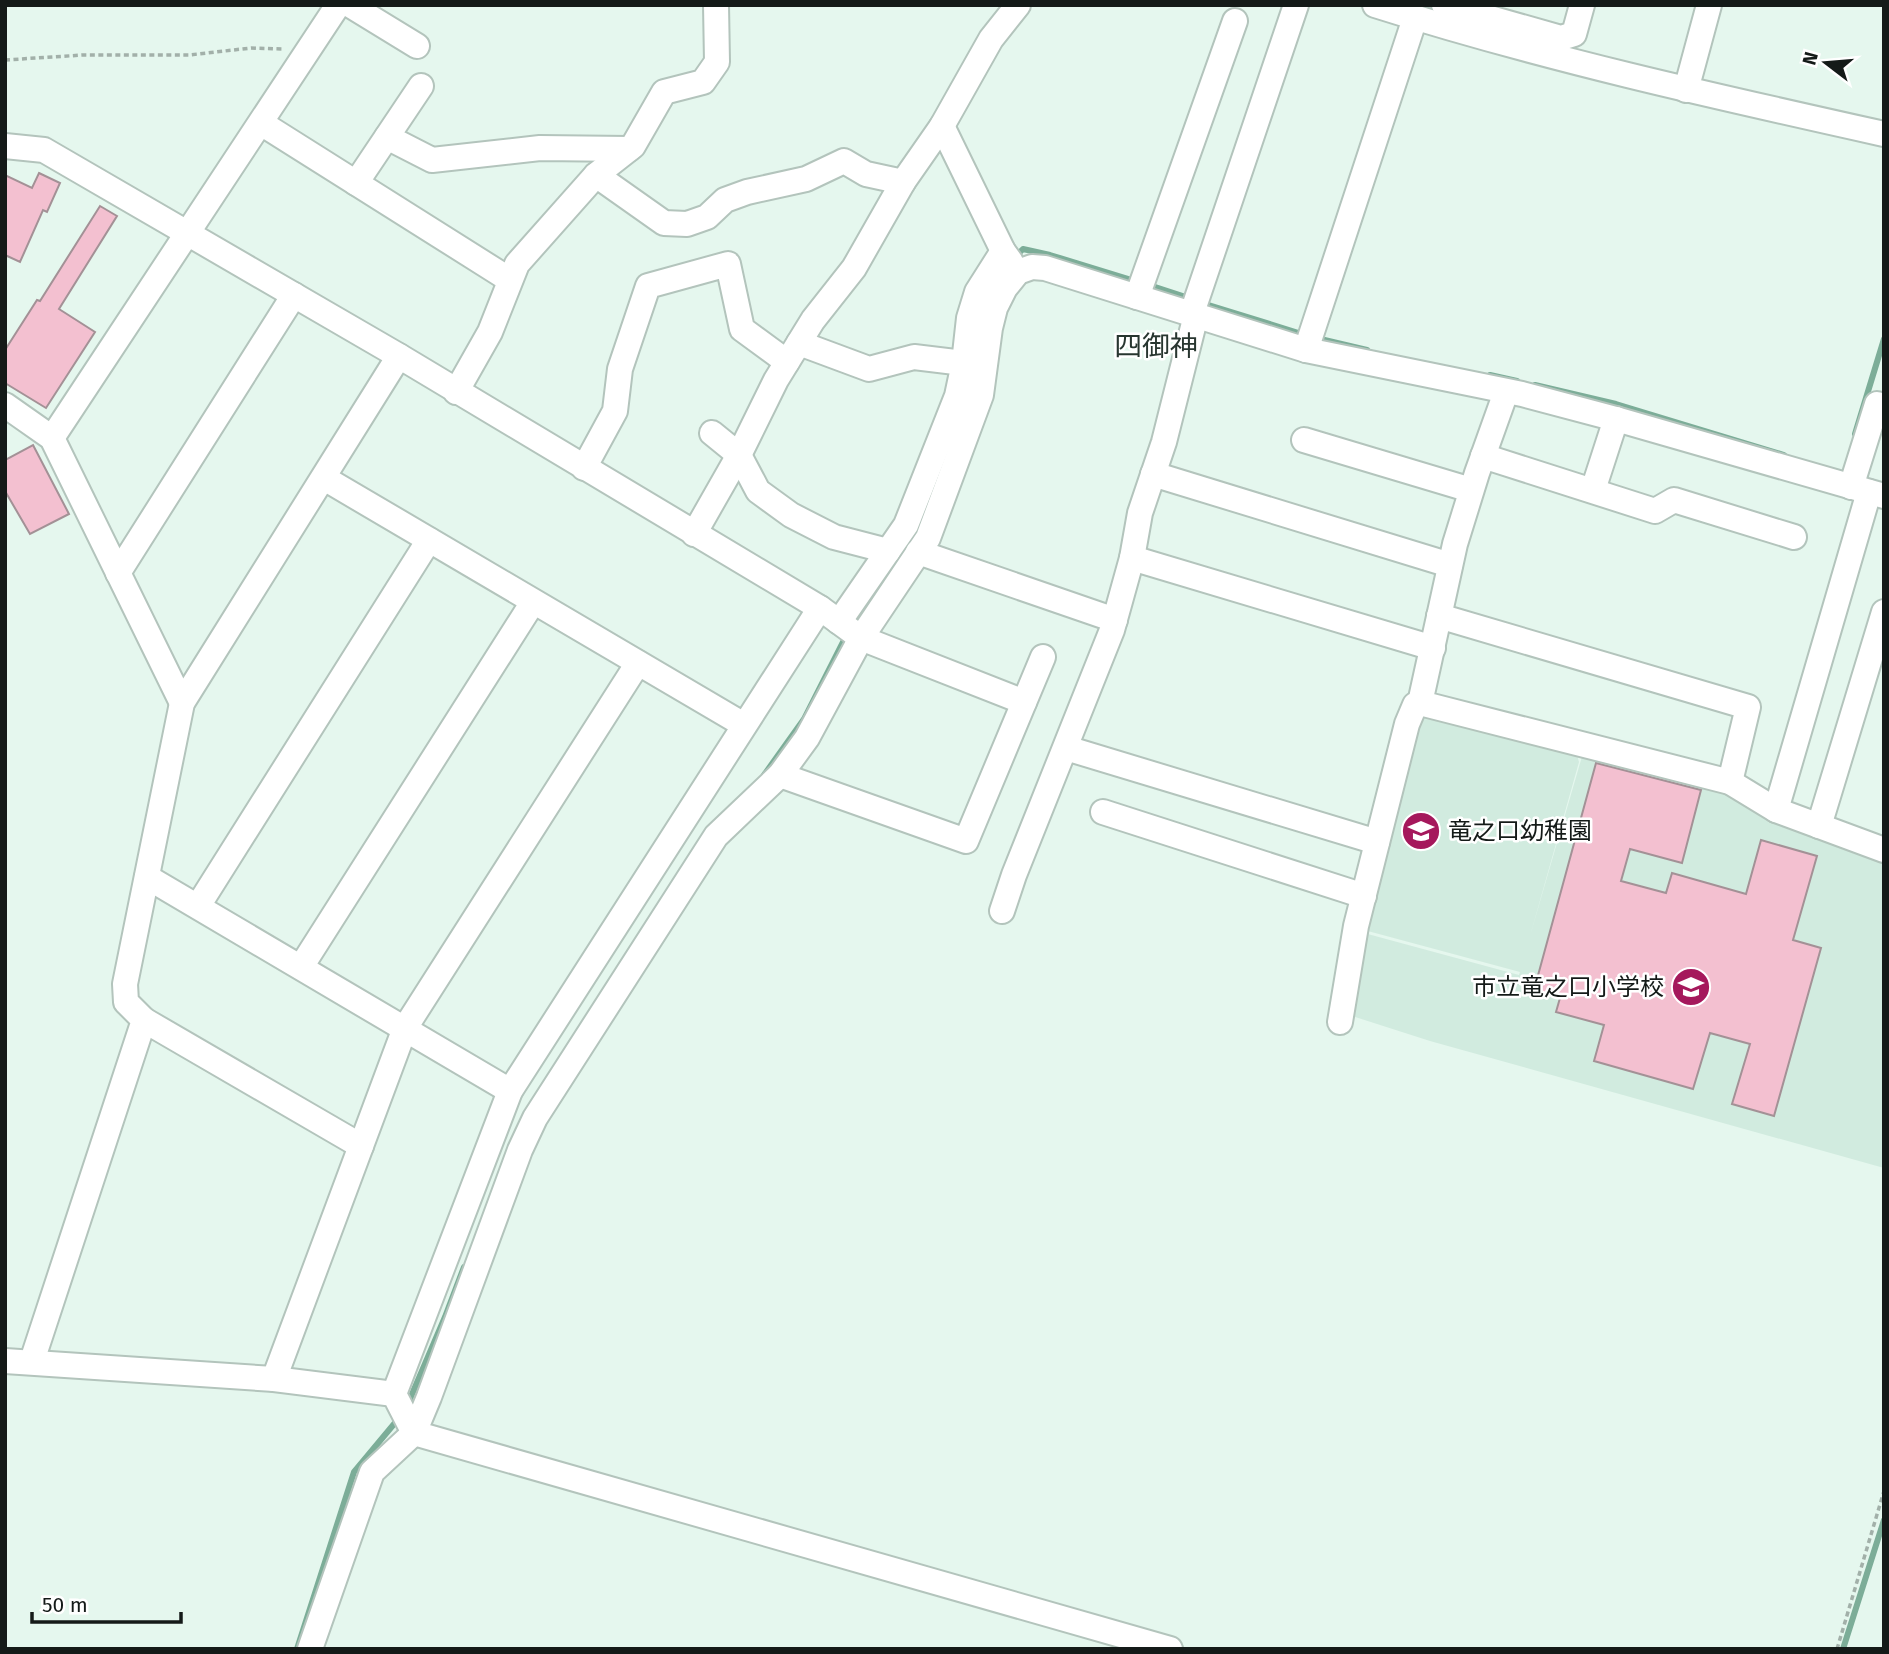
<svg xmlns="http://www.w3.org/2000/svg" width="1889" height="1654" font-family="'Fira Sans','Noto Sans JP',sans-serif">
<rect width="100%" height="100%" fill="#e5f7ee"/>
<polygon fill="#d1ebdf" points="1419,713 1577,755 1579,762 1530,936 1583,753 1718,788 1884,856 1884,1168 1430,1041 1349,1015 1364,933 1519,975 1520,972 1364,930"/>
<g fill="none" stroke-linecap="round" stroke-linejoin="round">
<g stroke="#7cad98" stroke-width="6">
<polyline points="1014,258 1023,249 1050,255 1135,281"/>
<polyline points="1146,284 1192,299"/>
<polyline points="1202,303 1305,335"/>
<polyline points="1316,338 1367,350"/>
<polyline points="1490,375 1517,381"/>
<polyline points="1535,385 1616,404 1784,455"/>
<polyline points="1855,434 1884,339"/>
<polyline points="903,550 917,531 925,511"/>
<polyline points="764,775 804,719 847,634"/>
<polyline points="407,1406 445,1317 464,1267"/>
<polyline points="297,1649 354,1472 399,1418"/>
<polyline points="1843,1649 1884,1520"/>
</g>
</g>
<g fill="#f3c0d0" stroke="#a39196" stroke-width="2">
<polygon points="39,173 60,183 47,212 43,210 20,262 5,255 5,175 32,188"/>
<polygon points="100,206 117,216 59,309 95,332 46,408 5,383 5,350 37,300 40,301"/>
<polygon points="33,445 69,514 30,534 5,491 5,460"/>
<polygon points="1596,763 1701,790 1682,863 1630,849 1621,881 1666,893 1672,873 1746,894 1761,840 1817,856 1793,940 1821,948 1774,1116 1732,1104 1750,1044 1710,1033 1693,1089 1594,1061 1604,1025 1556,1012 1560,998 1534,990"/>
</g>
<g fill="none" stroke-linecap="round" stroke-linejoin="round">
<g stroke="#b3c4bc" stroke-width="28">
<g id="minor">
<polyline points="350,5 417,46"/>
<path d="M 1375,5 C 1542,58 1713,96 1884,134"/>
<polyline points="1444,5 1561,38 1574,34 1582,5"/>
<polyline points="1686,90 1709,5"/>
<polyline points="261,123 510,280"/>
<polyline points="942,126 1003,251 1011,262"/>
<polyline points="387,137 432,160 540,148 629,149"/>
<polyline points="5,146 44,150 399,356 820,608 861,638 1024,702"/>
<polyline points="596,175 664,223 687,224 707,217 725,200 747,192 806,179 844,161 866,174 903,182"/>
<polyline points="356,183 421,86"/>
<polyline points="1137,297 1235,21"/>
<polyline points="1192,313 1296,5"/>
<polyline points="799,343 869,369 914,357 980,365"/>
<polyline points="1306,350 1415,18"/>
<polyline points="456,392 490,332 517,264 596,175 633,146 664,92 703,82 717,62 716,5"/>
<polyline points="1506,392 1477,473 1455,544 1420,703 1730,782 1776,810 1884,850"/>
<polyline points="5,405 52,438 182,703"/>
<polyline points="712,433 739,455 758,491 791,515 834,537 888,551"/>
<polyline points="52,438 338,5"/>
<polyline points="1304,440 1471,490"/>
<polyline points="1483,456 1655,511 1674,500 1794,537"/>
<polyline points="584,468 615,411 620,369 648,286 728,264 742,329 787,362"/>
<polyline points="1153,474 1450,565"/>
<polyline points="324,478 744,725"/>
<polyline points="1851,487 1877,404 1884,406"/>
<polyline points="1593,490 1616,419"/>
<polyline points="694,534 739,455 776,380 813,320 854,268 903,182 942,126 991,39 1018,5"/>
<polyline points="918,552 1115,620"/>
<polyline points="1132,558 1433,648"/>
<polyline points="118,573 294,295"/>
<polyline points="1439,616 1748,707 1730,782"/>
<polyline points="839,622 906,525 957,396 964,363 969,318 977,292 1003,251"/>
<polyline points="1066,748 1377,842"/>
<polyline points="780,775 966,841 1043,657"/>
<polyline points="1776,810 1869,492"/>
<polyline points="1103,812 1364,896"/>
<polyline points="1819,826 1884,612"/>
<polyline points="147,877 510,1091"/>
<polyline points="198,906 429,540"/>
<polyline points="1002,911 1014,875 1112,630 1132,558 1140,513 1164,442 1196,315"/>
<polyline points="301,967 533,602"/>
<polyline points="144,1020 361,1146"/>
<polyline points="1340,1022 1356,926 1407,724 1415,705 1420,703"/>
<polyline points="5,1361 274,1379 394,1394 414,1433 1170,1649"/>
<polyline points="32,1361 144,1020 126,1002 125,984 182,703 399,356"/>
<polyline points="274,1379 405,1028 638,663"/>
<polyline points="394,1394 510,1091 820,608"/>
<polyline points="310,1649 372,1472 414,1433 429,1397 520,1150 535,1118 716,836 780,775 807,738 861,638 928,538 981,395 990,328 995,308 1005,288 1018,272 1032,267 1045,268 1306,350 1522,394 1616,419 1884,496"/>
</g>
</g>
<g stroke="#a2b0a9" stroke-width="3.5" stroke-dasharray="5 3.5" stroke-linecap="butt">
<polyline points="5,60 83,55 189,55 251,48 283,49"/>
<polyline points="1837,1649 1884,1491"/>
</g>
<use href="#minor" stroke="#fff" stroke-width="24"/>
</g>
<defs>
<g id="school-disc" transform="scale(2.0125)"><circle r="9.5" fill="#a5185c" stroke="#fff"/><path d="M0-5L7-2L0 1L-7-2ZM-4 1L0 2.5L4 1V4Q0 6-4 4Z" fill="#fff"/></g>
</defs>
<g fill-rule="evenodd">
<use href="#school-disc" x="1421" y="831"/>
<use href="#school-disc" x="1691" y="987"/>
</g>
<g text-anchor="middle" dominant-baseline="central" stroke-width="5" stroke-linejoin="round" paint-order="stroke">
<g font-size="24" fill="#141a18" stroke="#fff" text-anchor="start">
<text x="1448" y="831">竜之口幼稚園</text>
<text x="1664" y="987" text-anchor="end">市立竜之口小学校</text>
</g>
<g font-size="28" fill="#283630" stroke="#fff">
<text x="1156" y="346">四御神</text>
</g>
</g>
<rect width="1889" height="1654" fill="none" stroke="#141a18" stroke-width="14"/>
<g transform="translate(1826 63) rotate(286)" stroke="#ffffff" stroke-width="5" paint-order="stroke">
<path d="M0-5L12 26L0 18L-12 26Z" fill="#141a18"/>
<text y="-10" font-size="19" font-weight="bold" text-anchor="middle" fill="#141a18">N</text>
</g>
<path d="M32 1612v10h149v-10" fill="none" stroke="#141a18" stroke-width="3.5"/>
<text x="42" y="1612" font-size="21" fill="#141a18" stroke="#ffffff" stroke-width="5" paint-order="stroke">50 m</text>
</svg>
